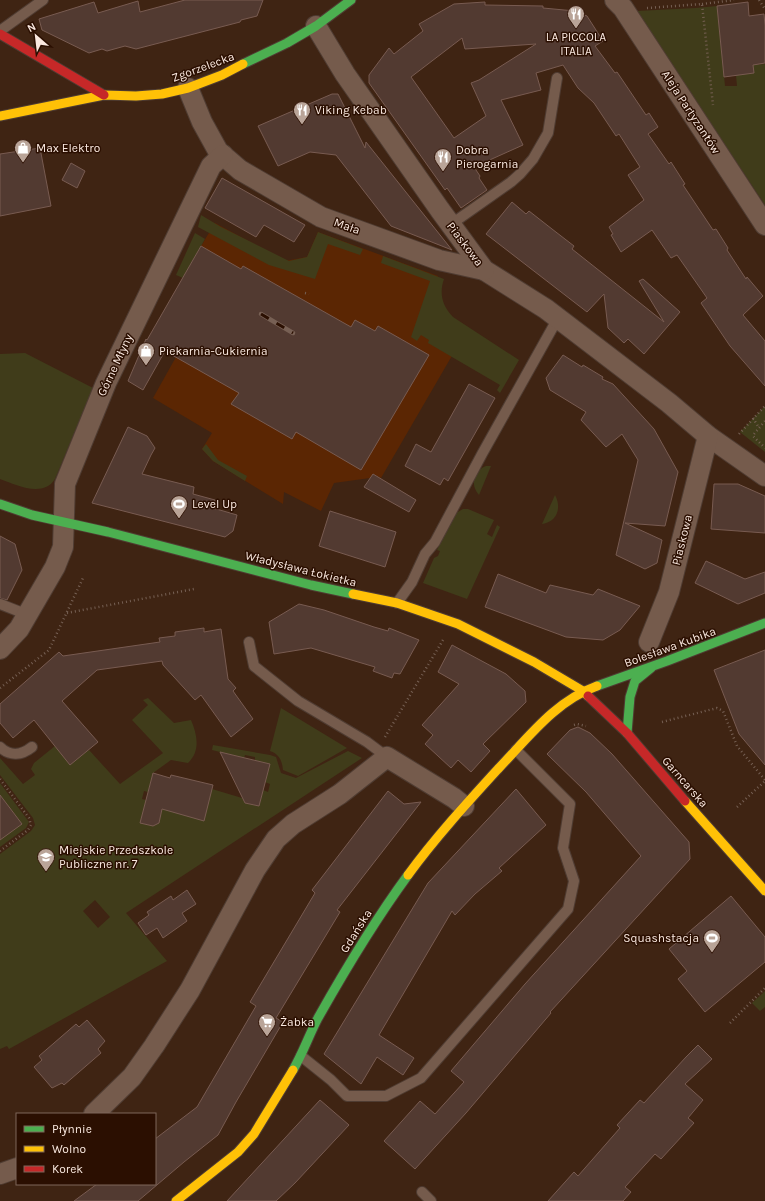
<svg xmlns="http://www.w3.org/2000/svg" width="765" height="1201" font-family="Karla,sans-serif">
<rect width="100%" height="100%" fill="#3f2413"/>
<polygon fill="#5b2603" points="215,223 285,261 307,257 318,232 438,276 427,317 453,354 381,478 373,474 370,478 334,483 321,511 284,492 283,504 213,461 202,449 212,433 153,398 176,357 201,246"/>
<g fill="#403c1a" fill-rule="evenodd">
<polygon points="717,6 725,86 737,86 736,75 754,73 753,65 765,64 765,205 636,11 696,8"/>
<polygon points="201,215 221,227 289,261 307,257 318,232 363,249 360,255 328,244 315,279 269,265 198,227"/>
<polygon points="195,233 205,239 183,278 176,275"/>
<path d="M 383,256 L 444,279 C 439,293 442,306 453,317 L 519,360 L 500,393 L 497,390 L 500,385 L 428,343 L 429,340 L 421,335 L 417,341 L 411,337 L 430,281 L 381,263 Z"/>
<path d="M 25,353 L 93,388 L 55,479 C 43,498 16,485 0,479 L 0,354 Z"/>
<polygon points="765,406 765,452 740,432"/>
<polygon points="206,444 218,460 247,476 245,481 213,461 202,449"/>
<path d="M 486,466 L 491,466 L 479,495 C 470,485 473,471 486,466 Z"/>
<path d="M 555,495 C 562,508 557,522 542,524 Z"/>
<polygon points="463,509 468,509 494,520 487,534 492,537 497,525 500,527 467,599 423,583 434,558 438,556 440,551 437,550 453,517 456,513"/>
<path d="M 148,698 L 174,723 L 191,720 C 197,734 201,751 188,763 L 171,760 L 153,773 L 148,792 L 144,791 L 142,799 L 146,800 L 140,823 L 153,826 L 159,823 L 163,806 L 204,821 L 212,789 L 242,798 L 245,803 L 259,806 L 263,790 L 268,792 L 270,784 L 265,782 L 270,764 L 255,761 L 255,757 L 245,755 L 244,758 L 212,750 L 213,745 L 270,755 L 276,757 L 281,773 L 296,778 L 348,751 L 362,758 L 126,913 L 167,961 L 9,1049 L 7,1046 L 0,1049 L 0,854 L 31,831 L 35,825 L 33,818 L 0,775 L 0,758 L 23,784 L 35,775 L 31,769 L 34,763 L 55,746 L 70,764 L 89,750 L 120,784 L 163,753 L 132,720 L 148,705 L 143,700 ZM 95,900 L 110,917 L 98,928 L 83,911 Z"/>
<path d="M 281,708 L 347,748 L 298,776 L 283,770 C 282,760 279,754 270,751 Z"/>
<polygon points="0,783 29,822 26,828 0,847 0,837 22,824 0,795"/>
<polygon points="765,991 765,1007 760,1011 752,1003"/>
</g>
<g fill="#523a31" stroke="#785b51" fill-rule="evenodd">
<polygon points="185,0 263,0 257,16 241,20 240,22 136,49 125,46 107,51 102,49 89,53 42,30 39,19 94,2 98,13 138,1 140,12"/>
<path d="M 485,2 L 485,5 L 543,6 L 543,8 L 575,11 L 587,16 L 603,41 L 595,46 L 615,73 L 617,72 L 646,115 L 649,113 L 658,127 L 648,134 L 669,164 L 671,162 L 685,184 L 683,185 L 713,230 L 716,229 L 728,248 L 727,250 L 746,279 L 747,277 L 763,296 L 743,315 L 765,341 L 765,386 L 730,346 L 701,303 L 707,298 L 677,255 L 671,258 L 652,230 L 621,252 L 611,235 L 613,234 L 609,227 L 644,200 L 628,175 L 640,167 L 619,134 L 616,136 L 594,103 L 578,88 L 563,65 L 536,73 L 541,90 L 501,100 L 523,145 L 474,167 L 480,176 L 479,178 L 487,190 L 461,208 L 447,188 L 445,190 L 369,83 L 369,75 L 389,48 L 394,54 L 423,31 L 419,24 L 454,4 ZM 462,38 L 465,49 L 536,44 L 479,80 L 471,83 L 486,116 L 454,138 L 411,77 Z"/>
<polygon points="748,2 749,16 764,14 765,26 765,63 753,65 754,73 724,77 717,6"/>
<polygon points="332,94 338,94 365,148 366,142 452,250 391,226 336,155 310,152 278,166 258,126"/>
<polygon points="40,148 51,206 0,216 0,154"/>
<polygon points="71,163 85,171 77,188 62,180"/>
<polygon points="222,178 305,225 294,242 264,225 256,237 205,208"/>
<polygon points="512,202 526,214 529,211 552,229 574,246 572,249 664,322 639,281 643,279 680,312 644,354 628,339 624,343 608,328 604,294 587,312 486,234"/>
<polygon points="201,246 241,269 243,266 351,327 355,320 375,331 378,326 429,355 361,470 296,432 292,439 231,404 239,393 165,351 143,390 128,381 146,339 147,340"/>
<polygon points="563,355 582,367 583,365 603,377 602,379 613,384 654,429 678,472 665,526 625,523 662,540 657,563 645,569 616,555 638,460 622,434 606,447 581,420 586,412 550,390 546,378"/>
<polygon points="469,384 495,398 448,481 444,478 440,485 405,466 416,444 431,452"/>
<polygon points="128,427 147,436 155,448 151,455 142,474 194,487 193,494 215,500 213,508 237,515 233,531 225,537 92,503"/>
<polygon points="373,474 416,500 409,512 364,487"/>
<polygon points="714,484 738,484 765,496 765,533 711,529"/>
<polygon points="330,511 396,532 385,567 319,546"/>
<polygon points="0,536 15,544 22,570 7,600 0,598"/>
<polygon points="706,561 745,579 765,572 765,593 738,604 695,583"/>
<polygon points="498,574 546,593 550,585 593,595 598,589 640,606 620,630 603,640 566,637 485,607"/>
<polygon points="299,604 324,610 374,627 388,631 389,628 419,640 400,674 394,673 392,678 373,671 375,667 311,648 274,654 269,622"/>
<polygon points="204,628 204,632 221,629 228,679 236,688 233,691 253,719 231,737 201,695 195,700 163,665 162,661 97,670 62,701 98,742 70,765 34,720 13,738 0,723 0,704 59,652 63,656 160,642 159,638 175,636 175,632"/>
<polygon points="452,645 506,674 525,691 526,702 483,744 490,751 471,772 458,760 451,768 425,744 433,735 422,725 459,684 438,672"/>
<polygon points="765,650 765,765 739,734 714,670"/>
<polygon points="578,727 590,733 612,754 689,842 690,859 550,1012 551,1013 466,1113 415,1169 384,1141 420,1101 435,1114 464,1082 451,1071 525,984 641,856 586,792 547,754 570,730"/>
<polygon points="220,752 270,764 259,806 245,803"/>
<polygon points="153,773 170,778 171,775 213,785 204,821 162,809 159,823 153,826 140,823"/>
<polygon points="516,789 546,825 499,868 502,871 475,894 455,915 452,911 379,1035 414,1058 403,1075 377,1057 361,1084 324,1054 428,883"/>
<polygon points="388,791 404,804 421,802 337,910 340,912 276,1018 283,1022 236,1102 218,1135 184,1162 138,1201 74,1201 97,1184 155,1184 155,1139 197,1107 256,1006 250,1002 315,893 312,890"/>
<polygon points="0,795 22,824 0,840"/>
<polygon points="187,890 196,904 182,913 187,921 163,938 157,928 146,935 138,923 149,915 147,912 171,896 173,900"/>
<polygon points="731,896 765,937 765,962 705,1012 678,979 687,971 669,949"/>
<polygon points="87,1020 105,1041 98,1049 101,1053 64,1085 62,1083 52,1088 34,1067 42,1060 39,1056 76,1024 79,1027"/>
<polygon points="698,1045 712,1059 685,1084 703,1100 688,1118 694,1123 661,1159 655,1154 625,1187 631,1192 623,1201 548,1201 574,1172 578,1176 620,1128 617,1125 640,1100 644,1103 686,1057"/>
<polygon points="320,1100 349,1125 295,1183 276,1201 227,1201"/>
</g>
<g fill="none" stroke-linecap="round" stroke-linejoin="round">
<g stroke="#4f3c32" stroke-width="12">
<g id="lane">
<polyline points="0,31 43,0"/>
<polyline points="450,225 511,182 520,174 533,159 548,133 557,78"/>
<polyline points="397,603 412,582 425,554 435,542 482,454 558,318"/>
<polyline points="0,604 28,615"/>
<polyline points="249,642 254,666 298,701 367,742 387,757"/>
<path d="M 0,747 C 10,757 22,755 32,747"/>
<polyline points="301,1056 331,1080 347,1096 386,1096 421,1078 568,909 574,881 563,848 570,804 516,750"/>
<polyline points="422,1192 431,1201"/>
</g>
</g>
<g stroke="#4f3c32" stroke-width="22">
<g id="street">
<polyline points="615,0 623,8 765,225"/>
<polyline points="316,26 345,74 440,210 484,270 546,309 669,403 708,436 765,476"/>
<polyline points="188,88 202,122 218,151 240,170 321,217 439,260 484,270"/>
<polyline points="649,642 669,592 708,436"/>
<polyline points="0,649 19,629 55,567 63,547 65,484 106,383 211,166 223,155"/>
<polyline points="94,1114 132,1077 154,1046 190,990 255,870 276,839 293,824 340,794 387,757 454,798 464,806"/>
<polyline points="0,1174 17,1168"/>
</g>
</g>
<g stroke="#4f3c32" stroke-width="11">
<g id="fast">
<polyline points="243,64 287,43 316,26 351,0"/>
<polyline points="0,504 32,515 108,532 311,585 353,594"/>
<polyline points="597,686 667,661 765,623"/>
<polyline points="627,733 630,697 635,681 651,668"/>
<path d="M 293,1070 C 303,1053 309,1035 318,1018 C 345,970 375,920 408,875"/>
</g>
</g>
<g stroke="#4f3c32" stroke-width="11">
<g id="slow">
<polyline points="0,116 104,95 136,96 162,94 188,88 222,75 243,64"/>
<polyline points="353,594 397,603 458,624 534,662 583,691 588,696"/>
<polyline points="685,801 765,891"/>
<path d="M 408,875 C 435,838 467,803 498,769 C 528,738 555,701 597,686"/>
<polyline points="176,1201 238,1152 254,1134 293,1070"/>
</g>
</g>
<g stroke="#4f3c32" stroke-width="11">
<g id="jam">
<polyline points="0,34 104,95"/>
<polyline points="588,696 627,733 685,801"/>
</g>
</g>
<g stroke="#766054" stroke-width="2.5" stroke-dasharray="1 3" stroke-linecap="butt">
<polyline points="759,0 765,9"/>
<polyline points="702,4 734,0"/>
<polyline points="647,8 702,4 713,105"/>
<polyline points="305,293 309,294"/>
<polyline points="753,418 759,428"/>
<polyline points="765,421 754,434 753,436 765,448"/>
<polyline points="739,434 765,406"/>
<polyline points="67,613 194,589"/>
<polyline points="0,688 49,650 83,578"/>
<polyline points="662,722 717,708 723,711 737,746 765,780"/>
<polyline points="574,725 577,724 586,726"/>
<polyline points="385,737 443,640"/>
<polyline points="0,779 29,818 31,825 28,830 0,851"/>
<polyline points="737,807 765,781"/>
<polyline points="730,1023 765,988"/>
</g>
<use href="#lane" stroke="#755b4c" stroke-width="10"/>
<use href="#street" stroke="#755b4c" stroke-width="20"/>
<use href="#fast" stroke="#4caf50" stroke-width="9"/>
<use href="#slow" stroke="#ffc107" stroke-width="9"/>
<use href="#jam" stroke="#c62828" stroke-width="9"/>
<g stroke="#776054" stroke-width="4.5">
<polyline id="rail" points="261,314 293,333"/>
</g>
<use href="#rail" stroke="#2b0f01" stroke-width="3" stroke-dasharray="9" stroke-linecap="butt"/>
</g>
<defs>
<g id="restaurant-pin" transform="scale(0.9)"><path d="M0 17L-7.5 6A9.5 9.5 0 1 1 7.5 6Z" fill="#b9a498" stroke="#2b0f01"/><path d="M-5-6h1v4h1v-4h1v4h1v-4h1v5L-1.5 .5V6h-2V.5L-5-1ZM5-6V6H3V1.5H1.5Q1.5-4 5-6Z" fill="#fff"/></g>
<g id="shop-pin" transform="scale(0.9)"><path d="M0 17L-7.5 6A9.5 9.5 0 1 1 7.5 6Z" fill="#b9a498" stroke="#2b0f01"/><path d="M-5-2.5h2.3a2.7 3.5 0 0 1 5.4 0H5L5.5 6h-11ZM-1.5-2.5h3a1.5 2.3 0 0 0-3 0Z" fill="#fff"/></g>
<g id="stadium-pin" transform="scale(0.9)"><path d="M0 17L-7.5 6A9.5 9.5 0 1 1 7.5 6Z" fill="#b9a498" stroke="#2b0f01"/><path d="M0-5a6.5 5 0 1 0 0 10a6.5 5 0 1 0 0-10ZM-3.5-1.8h7v3.6h-7Z" fill="#fff"/></g>
<g id="school-pin" transform="scale(0.9)"><path d="M0 17L-7.5 6A9.5 9.5 0 1 1 7.5 6Z" fill="#b9a498" stroke="#2b0f01"/><path d="M0-5L7-2L0 1L-7-2ZM-4 1L0 2.5L4 1V4Q0 6-4 4Z" fill="#fff"/></g>
<g id="supermarket-pin" transform="scale(0.9)"><path d="M0 17L-7.5 6A9.5 9.5 0 1 1 7.5 6Z" fill="#b9a498" stroke="#2b0f01"/><path d="M-6-5.5h2.5l.6 2H6L4.5 2H-2.5L-4.4-4H-6ZM-1.5 3.2a1.3 1.3 0 1 0 .1 0ZM3 3.2a1.3 1.3 0 1 0 .1 0Z" fill="#fff"/></g>
</defs>
<g fill-rule="evenodd">
<use href="#restaurant-pin" x="576" y="14"/>
<use href="#restaurant-pin" x="302" y="110"/>
<use href="#shop-pin" x="23" y="148"/>
<use href="#restaurant-pin" x="443" y="157"/>
<use href="#shop-pin" x="146" y="351"/>
<use href="#stadium-pin" x="179" y="504"/>
<use href="#school-pin" x="46" y="857"/>
<use href="#stadium-pin" x="712" y="938"/>
<use href="#supermarket-pin" x="267" y="1022"/>
</g>
<g text-anchor="middle" dominant-baseline="central" stroke-width="3" stroke-linejoin="round" paint-order="stroke">
<g font-size="12" fill="#fae9e0" stroke="#2b0f01" text-anchor="start">
<text x="576" y="37" text-anchor="middle">LA PICCOLA<tspan x="576" dy="14">ITALIA</tspan></text>
<text x="315" y="110">Viking Kebab</text>
<text x="36" y="148">Max Elektro</text>
<text x="456" y="150">Dobra<tspan x="456" dy="14">Pierogarnia</tspan></text>
<text x="159" y="351">Piekarnia-Cukiernia</text>
<text x="192" y="504">Level Up</text>
<text x="59" y="850">Miejskie Przedszkole<tspan x="59" dy="14">Publiczne nr. 7</tspan></text>
<text x="699" y="938" text-anchor="end">Squashstacja</text>
<text x="280" y="1022">Żabka</text>
</g>
<g font-size="12" fill="#fae9e0" stroke="#2b0f01">
<text transform="translate(203 67) rotate(-20)">Zgorzelecka</text>
<text transform="translate(691 112) rotate(57)">Aleja Partyzantów</text>
<text transform="translate(347 226) rotate(20)">Mała</text>
<text transform="translate(465 244) rotate(53)">Piaskowa</text>
<text transform="translate(115 365) rotate(-65)">Górne Młyny</text>
<text transform="translate(682 540) rotate(-76)">Piaskowa</text>
<text transform="translate(301 569) rotate(14)">Władysława Łokietka</text>
<text transform="translate(670 647) rotate(-20)">Bolesława Kubika</text>
<text transform="translate(685 782) rotate(49)">Garncarska</text>
<text transform="translate(356 931) rotate(-58)">Gdańska</text>
</g>
</g>
<rect x="16" y="1113" width="140" height="72" fill="#2b0f01" stroke="#7e665a"/>
<rect x="24" y="1126" width="20" height="6" fill="#4caf50" stroke="#7e665a"/>
<text x="52" y="1133" font-size="12" fill="#fae9e0">Płynnie</text>
<rect x="24" y="1146" width="20" height="6" fill="#ffc107" stroke="#7e665a"/>
<text x="52" y="1153" font-size="12" fill="#fae9e0">Wolno</text>
<rect x="24" y="1166" width="20" height="6" fill="#c62828" stroke="#7e665a"/>
<text x="52" y="1173" font-size="12" fill="#fae9e0">Korek</text>
<g transform="translate(36 36) rotate(332)" stroke="#2b0f01" stroke-width="3" paint-order="stroke">
<path d="M0-3L7 15L0 10L-7 15Z" fill="#fae9e0"/>
<text y="-6" font-size="11" font-weight="bold" text-anchor="middle" fill="#fae9e0">N</text>
</g>
</svg>
